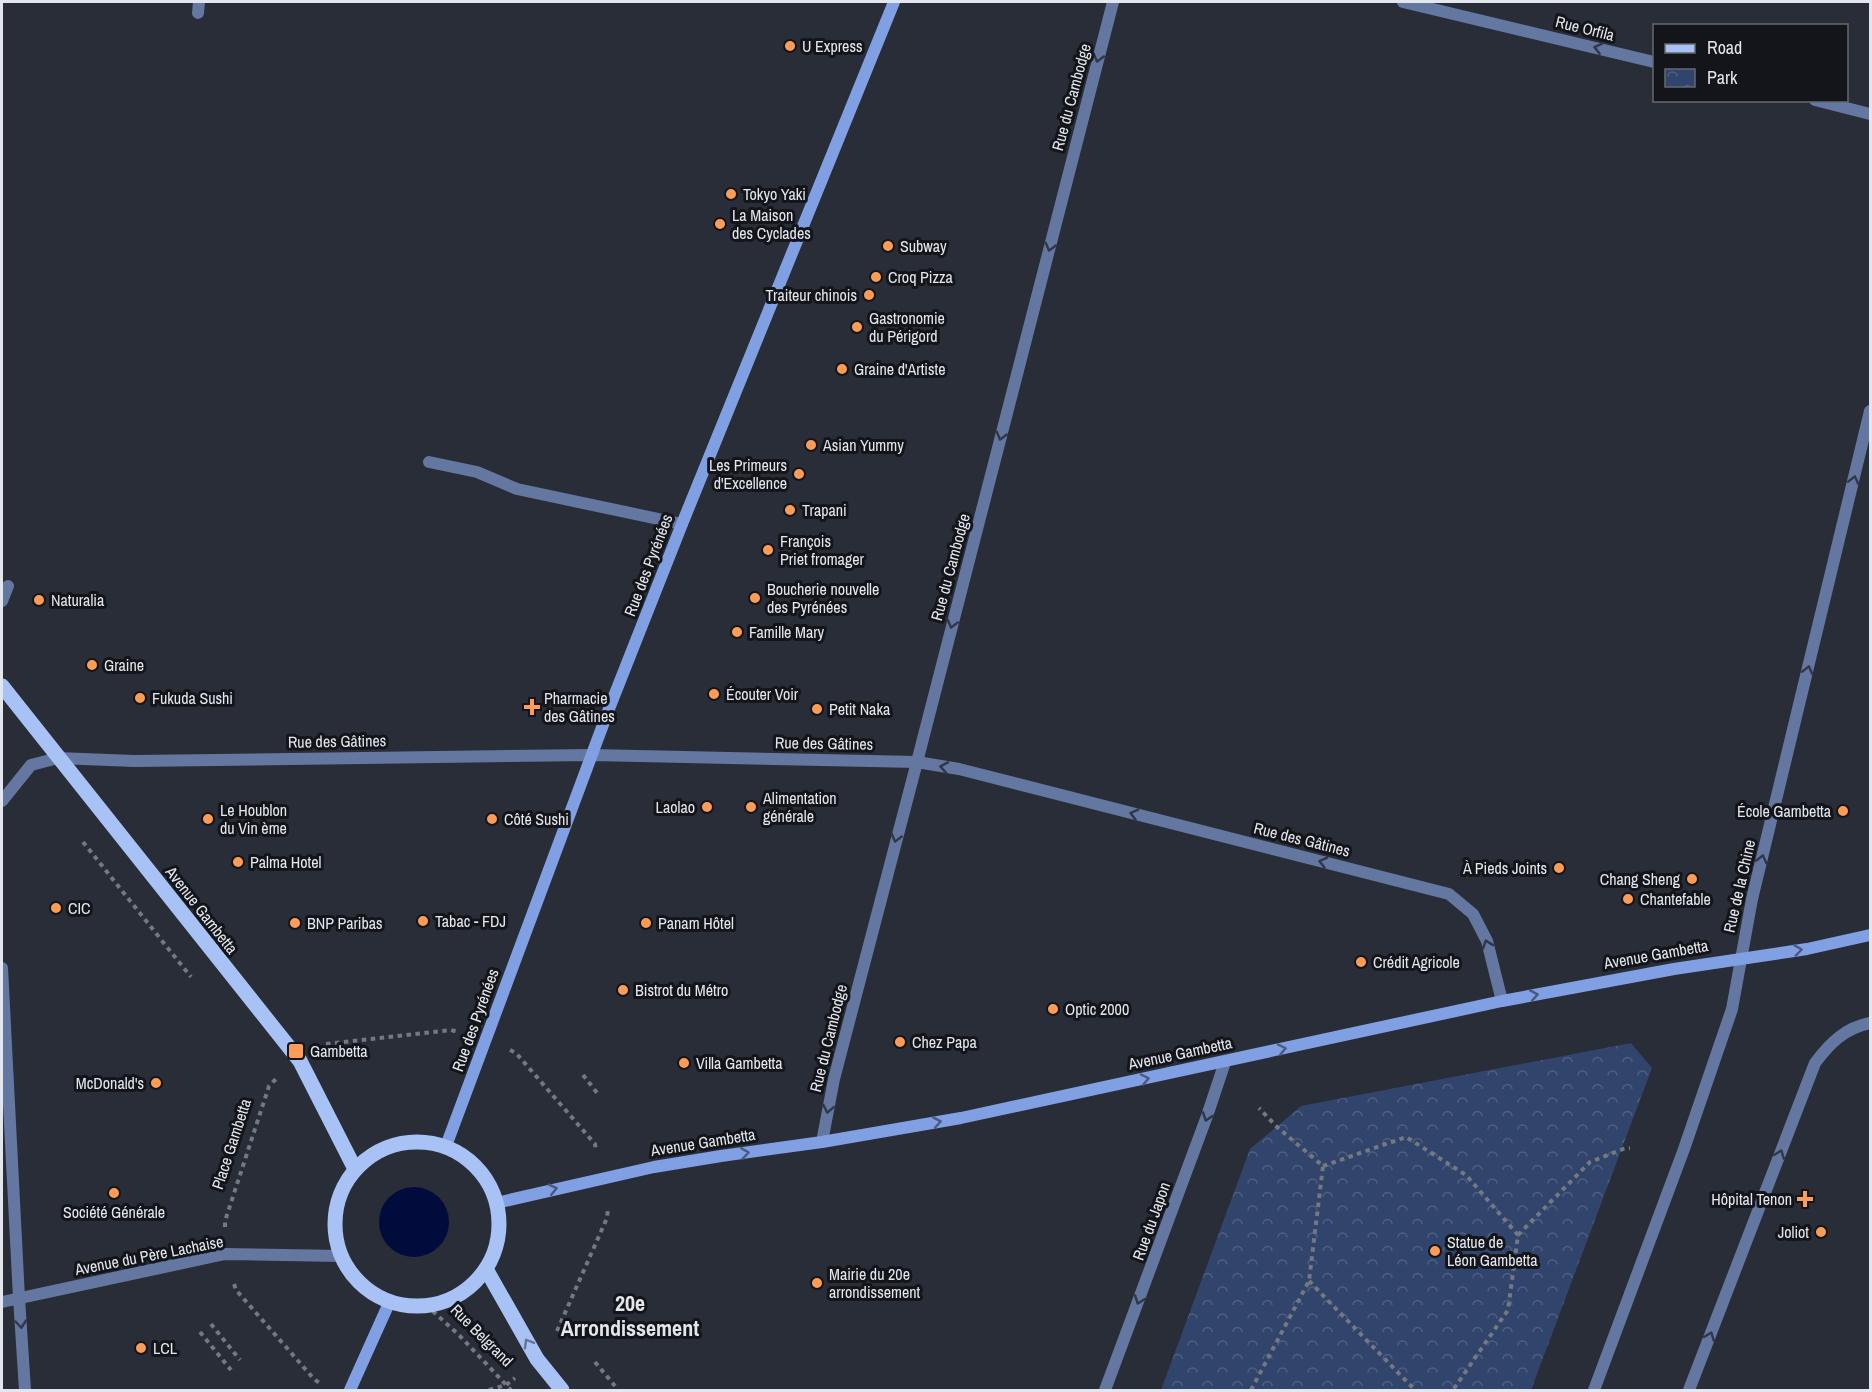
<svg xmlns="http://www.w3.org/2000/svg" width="1872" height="1392" font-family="'Archivo Narrow',sans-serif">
<defs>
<pattern id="park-crowns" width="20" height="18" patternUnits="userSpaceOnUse" patternTransform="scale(1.5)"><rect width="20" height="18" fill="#31446c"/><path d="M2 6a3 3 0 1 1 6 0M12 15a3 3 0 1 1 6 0" fill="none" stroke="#4f5f81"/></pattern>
</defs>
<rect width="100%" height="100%" fill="#282d37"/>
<polygon fill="url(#park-crowns)" points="1631,1043 1652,1068 1531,1390 1161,1390 1250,1149 1301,1106"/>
<circle fill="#010b3c" cx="414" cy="1222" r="35"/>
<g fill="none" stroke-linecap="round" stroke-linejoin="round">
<g stroke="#747881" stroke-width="4" stroke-dasharray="4.5 4.5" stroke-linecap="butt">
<polyline points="83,842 191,977"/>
<polyline points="326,1044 451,1030 458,1032"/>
<polyline points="510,1050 516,1053 595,1144 596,1151"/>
<polyline points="583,1075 598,1094"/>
<polyline points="1323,1166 1406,1137 1466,1175 1518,1235 1508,1310 1453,1390"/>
<polyline points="225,1227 225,1221 269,1086 276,1079"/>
<polyline points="1518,1235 1590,1162 1623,1149 1630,1148"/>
<polyline points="1309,1281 1415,1390"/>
<polyline points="234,1284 236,1290 314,1379 321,1384"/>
<polyline points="426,1305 459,1335 511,1390"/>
<polyline points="211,1324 240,1360"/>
<polyline points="557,1331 607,1218 608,1208"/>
<polyline points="200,1332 231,1370"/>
<polyline points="595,1362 615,1386"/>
<polyline points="489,1390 506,1385 515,1378"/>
<polyline points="1251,1390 1309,1281 1323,1166 1277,1127 1259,1108"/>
</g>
<g stroke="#6377a1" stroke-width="12">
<polyline points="429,462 477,472 517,489 682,524"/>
<polyline points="2,601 8,586"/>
<polyline points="1105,1390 1207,1116 1225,1062"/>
<path d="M 1689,1390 L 1815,1063 C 1830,1043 1845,1028 1870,1023"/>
</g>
<g stroke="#6377a1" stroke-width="12">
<polyline points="198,13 199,2"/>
<polyline points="2,801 31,765 58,758"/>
<polyline points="2,968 19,1298"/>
<polyline points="822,1142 834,1079 917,762"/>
</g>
<g stroke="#6377a1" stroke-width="12">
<polyline points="1403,2 1654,62"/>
<polyline points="1815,100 1870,114"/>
<polyline points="58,758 134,761 592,755 917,762 959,769 1449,894 1473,914 1487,941 1502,1001"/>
<polyline points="917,762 1113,2"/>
<polyline points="19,1298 25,1390"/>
<polyline points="2,1302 225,1254 341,1256"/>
<polyline points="1594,1390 1684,1149 1732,1009 1752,899 1870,411"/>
</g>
<g stroke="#80a0e3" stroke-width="12">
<polyline points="446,1146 607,714 682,524 894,2"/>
<polyline points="496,1203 654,1167 721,1156 822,1142 961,1118 1502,1001 1674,969 1807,949 1870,935"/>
<polyline points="350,1390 390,1301"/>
</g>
<g stroke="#a8c2f5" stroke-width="15">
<polyline points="2,686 300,1061 355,1169"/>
<circle cx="417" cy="1224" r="82"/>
<polyline points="486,1269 537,1359 562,1390"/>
</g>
</g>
<defs><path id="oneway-chevron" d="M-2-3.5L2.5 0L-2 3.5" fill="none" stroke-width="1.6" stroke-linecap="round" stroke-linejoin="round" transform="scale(1.5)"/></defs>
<g stroke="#2f3749">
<use href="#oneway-chevron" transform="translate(1598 48) rotate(-166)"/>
<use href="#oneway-chevron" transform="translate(1098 58) rotate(105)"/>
<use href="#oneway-chevron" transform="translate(1050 247) rotate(105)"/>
<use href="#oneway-chevron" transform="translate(1001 436) rotate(105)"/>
<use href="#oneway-chevron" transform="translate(1854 480) rotate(-76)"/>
<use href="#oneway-chevron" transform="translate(952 624) rotate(105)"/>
<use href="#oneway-chevron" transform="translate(1808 670) rotate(-76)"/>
<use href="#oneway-chevron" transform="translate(944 767) rotate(-170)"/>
<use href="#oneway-chevron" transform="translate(1134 814) rotate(-166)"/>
<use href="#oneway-chevron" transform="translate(896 838) rotate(105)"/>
<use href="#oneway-chevron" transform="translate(1762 859) rotate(-76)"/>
<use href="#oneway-chevron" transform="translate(1323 862) rotate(-166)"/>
<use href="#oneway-chevron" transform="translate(1487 944) rotate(-109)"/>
<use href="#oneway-chevron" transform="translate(828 1109) rotate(101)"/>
<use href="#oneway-chevron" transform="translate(1207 1117) rotate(109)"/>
<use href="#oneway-chevron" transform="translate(1780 1154) rotate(-69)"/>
<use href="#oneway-chevron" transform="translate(1139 1300) rotate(110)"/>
<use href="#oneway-chevron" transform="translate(21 1324) rotate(85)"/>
<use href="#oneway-chevron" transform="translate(1710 1336) rotate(-69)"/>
</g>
<g stroke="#4a5a7e">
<use href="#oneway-chevron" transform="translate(1798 950) rotate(-8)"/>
<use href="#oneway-chevron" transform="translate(1534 995) rotate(-10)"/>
<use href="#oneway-chevron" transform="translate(1282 1049) rotate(-12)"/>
<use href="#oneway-chevron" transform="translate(1145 1079) rotate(-12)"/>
<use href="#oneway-chevron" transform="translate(937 1122) rotate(-10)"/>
<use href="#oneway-chevron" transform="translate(745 1153) rotate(-8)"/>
<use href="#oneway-chevron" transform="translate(553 1189) rotate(-13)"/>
</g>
<use stroke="#657492" href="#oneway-chevron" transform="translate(528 1343) rotate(-120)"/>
<g fill="#fd9c56" stroke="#13151a" stroke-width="2">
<circle cx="790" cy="46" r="6"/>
<circle cx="731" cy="194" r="6"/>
<circle cx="720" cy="224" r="6"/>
<circle cx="888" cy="246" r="6"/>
<circle cx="876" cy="277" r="6"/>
<circle cx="869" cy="295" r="6"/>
<circle cx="857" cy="327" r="6"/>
<circle cx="842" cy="369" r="6"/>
<circle cx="811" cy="445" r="6"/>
<circle cx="799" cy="474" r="6"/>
<circle cx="790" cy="510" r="6"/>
<circle cx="768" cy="550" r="6"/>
<circle cx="755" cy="598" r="6"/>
<circle cx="39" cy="600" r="6"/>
<circle cx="737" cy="632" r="6"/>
<circle cx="92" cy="665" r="6"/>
<circle cx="714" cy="694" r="6"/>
<circle cx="140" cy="698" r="6"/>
<path d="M529 698h6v6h6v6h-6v6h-6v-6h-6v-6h6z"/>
<circle cx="817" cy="709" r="6"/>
<circle cx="707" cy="807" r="6"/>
<circle cx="751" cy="807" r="6"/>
<circle cx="1843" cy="811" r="6"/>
<circle cx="208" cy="819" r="6"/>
<circle cx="492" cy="819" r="6"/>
<circle cx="238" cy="862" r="6"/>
<circle cx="1559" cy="868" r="6"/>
<circle cx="1692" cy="879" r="6"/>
<circle cx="1628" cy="899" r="6"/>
<circle cx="56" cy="908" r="6"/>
<circle cx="423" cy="921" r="6"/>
<circle cx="295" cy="923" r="6"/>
<circle cx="646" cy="923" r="6"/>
<circle cx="1361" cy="962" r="6"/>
<circle cx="623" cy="990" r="6"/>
<circle cx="1053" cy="1009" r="6"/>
<circle cx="900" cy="1042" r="6"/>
<rect x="288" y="1043" width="16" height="16" rx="3"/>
<circle cx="684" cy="1063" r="6"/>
<circle cx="156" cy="1083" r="6"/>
<circle cx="114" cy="1193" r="6"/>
<path d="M1802 1190h6v6h6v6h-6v6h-6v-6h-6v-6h6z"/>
<circle cx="1821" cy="1232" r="6"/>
<circle cx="1435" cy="1251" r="6"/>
<circle cx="817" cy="1283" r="6"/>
<circle cx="141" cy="1348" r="6"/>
</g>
<g text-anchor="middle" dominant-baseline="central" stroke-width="6" stroke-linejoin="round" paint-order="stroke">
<g font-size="16" fill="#e3e6ed" stroke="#13151a">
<text transform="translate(1585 28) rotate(14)">Rue Orfila</text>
<text transform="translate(1071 97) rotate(-75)">Rue du Cambodge</text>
<text transform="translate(648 565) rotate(-69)">Rue des Pyrénées</text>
<text transform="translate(950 567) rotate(-75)">Rue du Cambodge</text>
<text transform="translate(337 741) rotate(-1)">Rue des Gâtines</text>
<text transform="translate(824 743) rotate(1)">Rue des Gâtines</text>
<text transform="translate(1302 839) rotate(14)">Rue des Gâtines</text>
<text transform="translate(1739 886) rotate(-77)">Rue de la Chine</text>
<text transform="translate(202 910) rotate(52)">Avenue Gambetta</text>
<text transform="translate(1656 954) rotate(-10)">Avenue Gambetta</text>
<text transform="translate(475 1020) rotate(-70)">Rue des Pyrénées</text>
<text transform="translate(828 1038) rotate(-76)">Rue du Cambodge</text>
<text transform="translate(1180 1053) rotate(-12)">Avenue Gambetta</text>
<text transform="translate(703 1142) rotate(-9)">Avenue Gambetta</text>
<text transform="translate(231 1144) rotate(-72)">Place Gambetta</text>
<text transform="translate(1151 1221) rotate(-70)">Rue du Japon</text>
<text transform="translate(149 1255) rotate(-11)">Avenue du Père Lachaise</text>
<text transform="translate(482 1335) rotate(45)">Rue Belgrand</text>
</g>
<g font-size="16" fill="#e3e6ed" stroke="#13151a" text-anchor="start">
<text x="802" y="46">U Express</text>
<text x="743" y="194">Tokyo Yaki</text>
<text x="732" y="215">La Maison<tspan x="732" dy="18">des Cyclades</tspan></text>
<text x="900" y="246">Subway</text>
<text x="888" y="277">Croq Pizza</text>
<text x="857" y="295" text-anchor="end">Traiteur chinois</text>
<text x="869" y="318">Gastronomie<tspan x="869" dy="18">du Périgord</tspan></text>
<text x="854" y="369">Graine d'Artiste</text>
<text x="823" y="445">Asian Yummy</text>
<text x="787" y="465" text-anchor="end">Les Primeurs<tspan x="787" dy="18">d'Excellence</tspan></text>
<text x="802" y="510">Trapani</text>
<text x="780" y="541">François<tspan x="780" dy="18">Priet fromager</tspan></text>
<text x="767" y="589">Boucherie nouvelle<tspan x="767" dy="18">des Pyrénées</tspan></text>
<text x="51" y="600">Naturalia</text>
<text x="749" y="632">Famille Mary</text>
<text x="104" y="665">Graine</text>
<text x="726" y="694">Écouter Voir</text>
<text x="152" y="698">Fukuda Sushi</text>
<text x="544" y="698">Pharmacie<tspan x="544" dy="18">des Gâtines</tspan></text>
<text x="829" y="709">Petit Naka</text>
<text x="763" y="798">Alimentation<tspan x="763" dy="18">générale</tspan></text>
<text x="695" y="807" text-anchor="end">Laolao</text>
<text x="220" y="810">Le Houblon<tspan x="220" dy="18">du Vin ème</tspan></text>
<text x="1831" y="811" text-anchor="end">École Gambetta</text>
<text x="504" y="819">Côté Sushi</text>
<text x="250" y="862">Palma Hotel</text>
<text x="1547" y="868" text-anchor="end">À Pieds Joints</text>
<text x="1680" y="879" text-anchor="end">Chang Sheng</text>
<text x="1640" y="899">Chantefable</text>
<text x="68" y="908">CIC</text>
<text x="435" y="921">Tabac - FDJ</text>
<text x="307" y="923">BNP Paribas</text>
<text x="658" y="923">Panam Hôtel</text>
<text x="1373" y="962">Crédit Agricole</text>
<text x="635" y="990">Bistrot du Métro</text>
<text x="1065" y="1009">Optic 2000</text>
<text x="912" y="1042">Chez Papa</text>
<text x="310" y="1051">Gambetta</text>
<text x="696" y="1063">Villa Gambetta</text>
<text x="144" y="1083" text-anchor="end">McDonald's</text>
<text x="1792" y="1199" text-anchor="end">Hôpital Tenon</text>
<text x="114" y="1212" text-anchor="middle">Société Générale</text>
<text x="1809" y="1232" text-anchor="end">Joliot</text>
<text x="1447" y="1242">Statue de<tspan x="1447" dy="18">Léon Gambetta</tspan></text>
<text x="829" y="1274">Mairie du 20e<tspan x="829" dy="18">arrondissement</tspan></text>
<text x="153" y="1348">LCL</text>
</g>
<g font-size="22" font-weight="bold" fill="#e3e6ed" stroke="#13151a">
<text x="630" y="1303">20e<tspan x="630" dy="25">Arrondissement</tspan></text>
</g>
</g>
<rect width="1872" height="1392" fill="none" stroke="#e3e6ed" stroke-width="6"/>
<rect x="1653" y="24" width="195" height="78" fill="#13151a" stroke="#66696e" stroke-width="1.5"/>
<rect x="1665" y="44" width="30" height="9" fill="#a8c2f5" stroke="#66696e" stroke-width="1.5"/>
<text x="1707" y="54" font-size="18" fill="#e3e6ed">Road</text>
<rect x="1665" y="69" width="30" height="18" fill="url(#park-crowns)" stroke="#66696e" stroke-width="1.5"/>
<text x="1707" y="84" font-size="18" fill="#e3e6ed">Park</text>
</svg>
